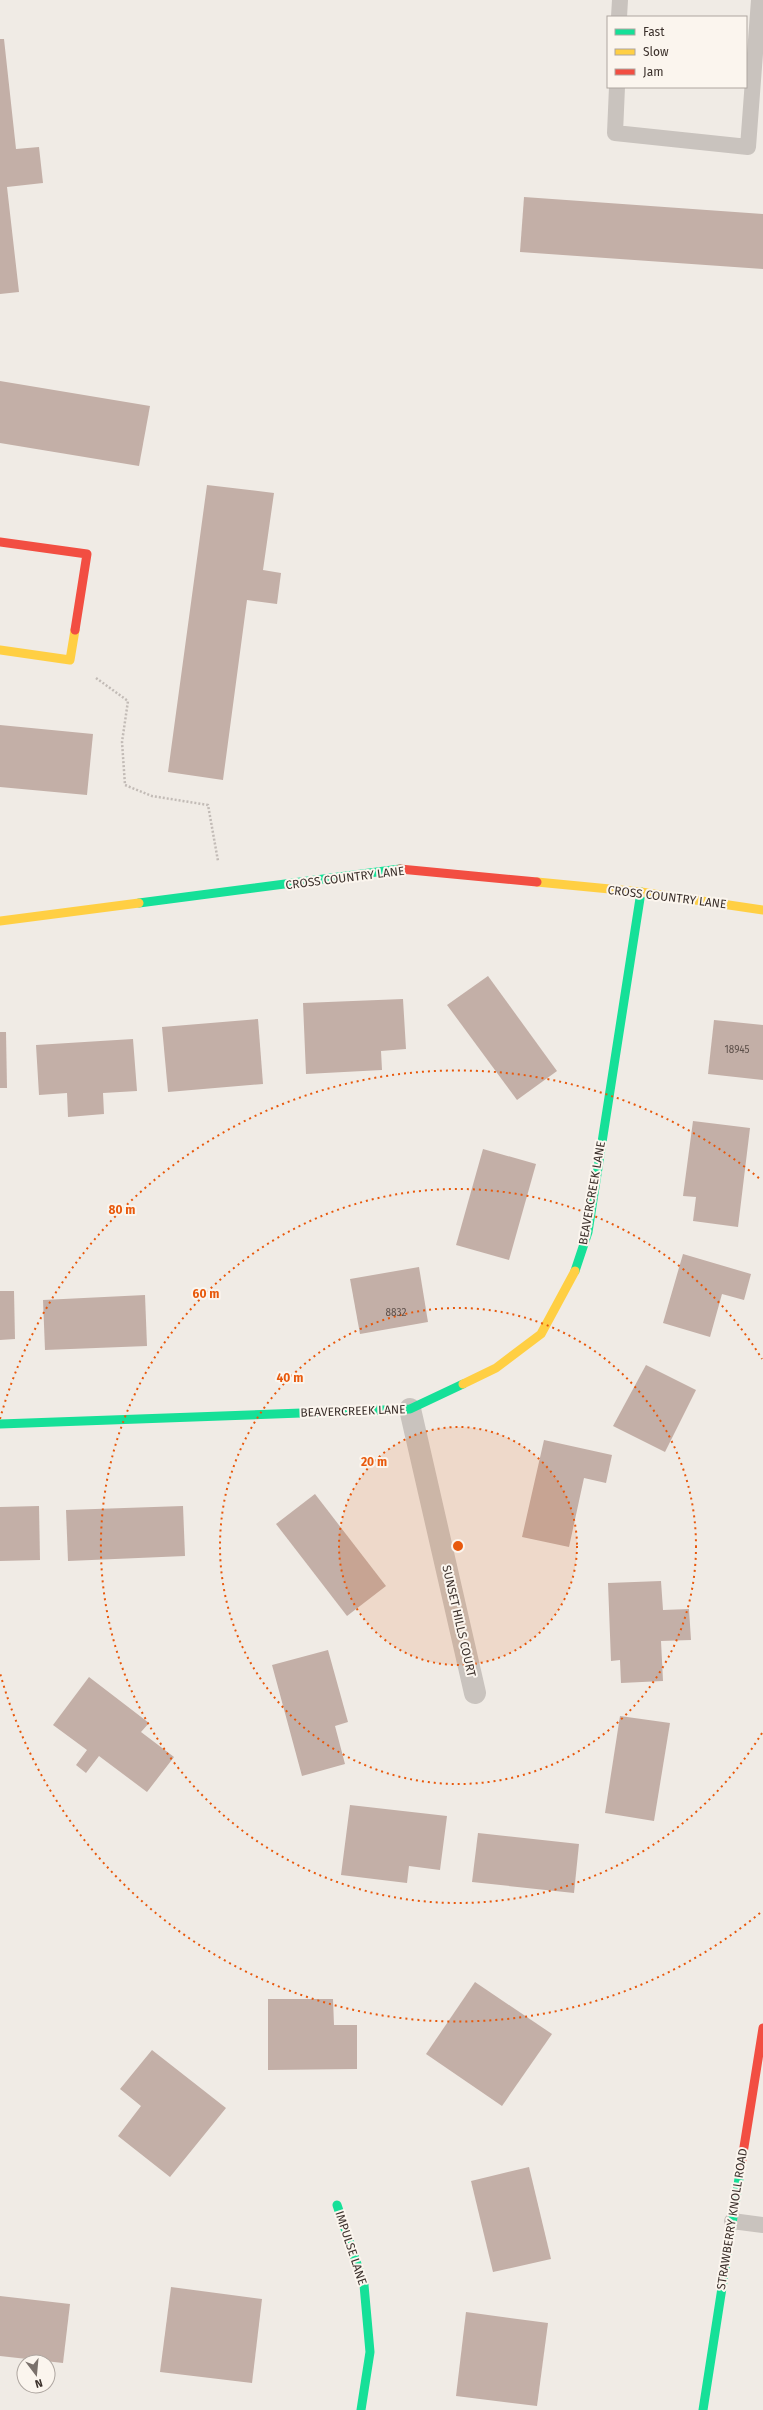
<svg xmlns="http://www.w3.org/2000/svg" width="763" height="2410" font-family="'Fira Sans',sans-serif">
<rect width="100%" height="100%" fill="#f0ebe5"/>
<g fill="#c3afa7">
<polygon points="0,39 4,39 16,149 39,147 43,183 7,187 19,292 0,294"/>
<polygon points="524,197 763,214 763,269 520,252"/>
<polygon points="0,381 150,406 139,466 0,443"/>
<polygon points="207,485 274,493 263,570 281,573 277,604 247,600 223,780 168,772"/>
<polygon points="0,725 93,734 87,795 0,787"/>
<polygon points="488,976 557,1071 517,1100 447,1005"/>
<polygon points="403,999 406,1049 381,1051 382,1070 306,1074 303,1003"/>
<polygon points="258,1019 263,1084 168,1092 162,1027"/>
<polygon points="714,1020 763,1025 763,1080 708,1074"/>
<polygon points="0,1032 6,1032 7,1088 0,1088"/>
<polygon points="133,1039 137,1091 103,1093 104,1114 68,1117 67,1093 39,1095 36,1045"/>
<polygon points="693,1121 750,1128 738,1227 693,1221 696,1197 683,1196"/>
<polygon points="483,1149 536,1164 509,1260 456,1245"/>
<polygon points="683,1254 751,1274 744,1300 722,1294 710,1337 663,1323"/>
<polygon points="419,1267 428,1322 360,1334 350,1279"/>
<polygon points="0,1291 14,1291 15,1339 0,1340"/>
<polygon points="145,1295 147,1346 45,1350 43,1300"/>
<polygon points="646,1365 696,1390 665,1452 613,1426"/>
<polygon points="544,1440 612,1455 606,1483 584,1478 569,1547 522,1537"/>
<polygon points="315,1494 386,1586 347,1616 276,1524"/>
<polygon points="39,1506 40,1560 0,1561 0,1507"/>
<polygon points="183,1506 185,1556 68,1561 66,1510"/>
<polygon points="661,1581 663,1610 689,1609 691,1640 661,1641 663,1681 621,1683 620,1660 611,1661 608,1583"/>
<polygon points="328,1650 348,1722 335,1726 345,1764 302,1776 272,1665"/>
<polygon points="89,1677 149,1723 141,1732 174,1757 147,1792 99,1756 86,1773 76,1765 87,1750 53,1725"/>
<polygon points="620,1716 670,1723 654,1821 605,1813"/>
<polygon points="350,1805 447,1816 440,1870 409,1866 407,1883 341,1875"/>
<polygon points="478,1833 579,1844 574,1893 472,1882"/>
<polygon points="475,1982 552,2034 502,2106 426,2054"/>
<polygon points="268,1999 333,1999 334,2025 357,2025 357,2069 268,2070"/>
<polygon points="152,2050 226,2108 170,2177 118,2136 141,2106 120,2089"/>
<polygon points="529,2167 551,2259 493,2272 471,2181"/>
<polygon points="171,2287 262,2299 252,2383 160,2372"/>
<polygon points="0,2296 70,2304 63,2363 0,2356"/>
<polygon points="466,2312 548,2323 537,2406 456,2396"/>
</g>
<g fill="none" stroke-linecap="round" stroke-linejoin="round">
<polyline stroke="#c2bbb6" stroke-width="2.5" stroke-dasharray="2 2" stroke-linecap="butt" points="96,678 128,701 122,742 125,785 152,796 208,805 218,861"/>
<g stroke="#c9c3be" stroke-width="16">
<polyline points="619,17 620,0"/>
<polyline points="617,87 615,133 748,147 759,0"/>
<polyline points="732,2221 763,2225"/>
</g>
<polyline stroke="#c9c3be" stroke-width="22" points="410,1409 475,1693"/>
<g stroke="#16e098" stroke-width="9">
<polyline points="139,903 400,869"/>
<polyline points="575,1271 588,1232 641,892"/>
<polyline points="0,1424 410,1409 463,1384"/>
<polyline points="337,2205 364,2285 370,2352 361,2410"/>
<polyline points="703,2410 740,2172"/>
</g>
<g stroke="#ffcf43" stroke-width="9">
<polyline points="0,650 70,660 75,630"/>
<polyline points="537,882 641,892 763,910"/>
<polyline points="0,921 139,903"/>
<polyline points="463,1384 496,1368 541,1334 575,1271"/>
</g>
<g stroke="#f24e42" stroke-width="9">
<polyline points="0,542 87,554 75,630"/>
<polyline points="400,869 537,882"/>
<polyline points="740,2172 763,2028"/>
</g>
</g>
<circle cx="458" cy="1546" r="119" fill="#e8590c" fill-opacity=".12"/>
<g fill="none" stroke="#e8590c" stroke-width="2" stroke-dasharray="2 4">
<circle cx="458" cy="1546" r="119"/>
<circle cx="458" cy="1546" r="238"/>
<path d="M762 1733A357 357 0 1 1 762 1359"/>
<path d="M760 1913A475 475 0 0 1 0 1673M0 1419A475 475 0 0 1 760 1179"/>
</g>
<g text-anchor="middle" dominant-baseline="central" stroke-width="4" stroke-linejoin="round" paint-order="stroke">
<g font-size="10" fill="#5d504a">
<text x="737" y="1050">18945</text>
<text x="396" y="1313">8832</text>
</g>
<g font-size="12" fill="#3b302b" stroke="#fbf5ee">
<text transform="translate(345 878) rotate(-7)">CROSS COUNTRY LANE</text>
<text transform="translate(667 897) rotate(7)">CROSS COUNTRY LANE</text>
<text transform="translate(592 1193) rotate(-80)">BEAVERCREEK LANE</text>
<text transform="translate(353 1411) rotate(-2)">BEAVERCREEK LANE</text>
<text transform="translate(459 1621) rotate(77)">SUNSET HILLS COURT</text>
<text transform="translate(732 2219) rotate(-81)">STRAWBERRY KNOLL ROAD</text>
<text transform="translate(351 2248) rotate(72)">IMPULSE LANE</text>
</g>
</g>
<circle cx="458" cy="1546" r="6" fill="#e8590c" stroke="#fbf5ee" stroke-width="2"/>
<g font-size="12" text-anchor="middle" font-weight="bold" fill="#e8590c" stroke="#fbf5ee" stroke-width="4" stroke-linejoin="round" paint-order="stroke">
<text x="122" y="1214">80 m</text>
<text x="206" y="1298">60 m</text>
<text x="290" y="1382">40 m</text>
<text x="374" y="1466">20 m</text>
</g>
<rect x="607" y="16" width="140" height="72" fill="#fbf5ee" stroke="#aea6a0"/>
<rect x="615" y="29" width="20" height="6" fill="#16e098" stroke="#aea6a0"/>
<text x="643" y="36" font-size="12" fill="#3b302b">Fast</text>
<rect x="615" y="49" width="20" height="6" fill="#ffcf43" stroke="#aea6a0"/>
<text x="643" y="56" font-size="12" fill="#3b302b">Slow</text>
<rect x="615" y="69" width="20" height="6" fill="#f24e42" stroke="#aea6a0"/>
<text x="643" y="76" font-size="12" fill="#3b302b">Jam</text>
<g transform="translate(36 2374) rotate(164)"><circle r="19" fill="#fbf5ee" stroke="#aea6a0"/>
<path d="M0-3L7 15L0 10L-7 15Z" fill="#7a716c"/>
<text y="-6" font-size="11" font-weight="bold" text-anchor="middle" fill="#3b302b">N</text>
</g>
</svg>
